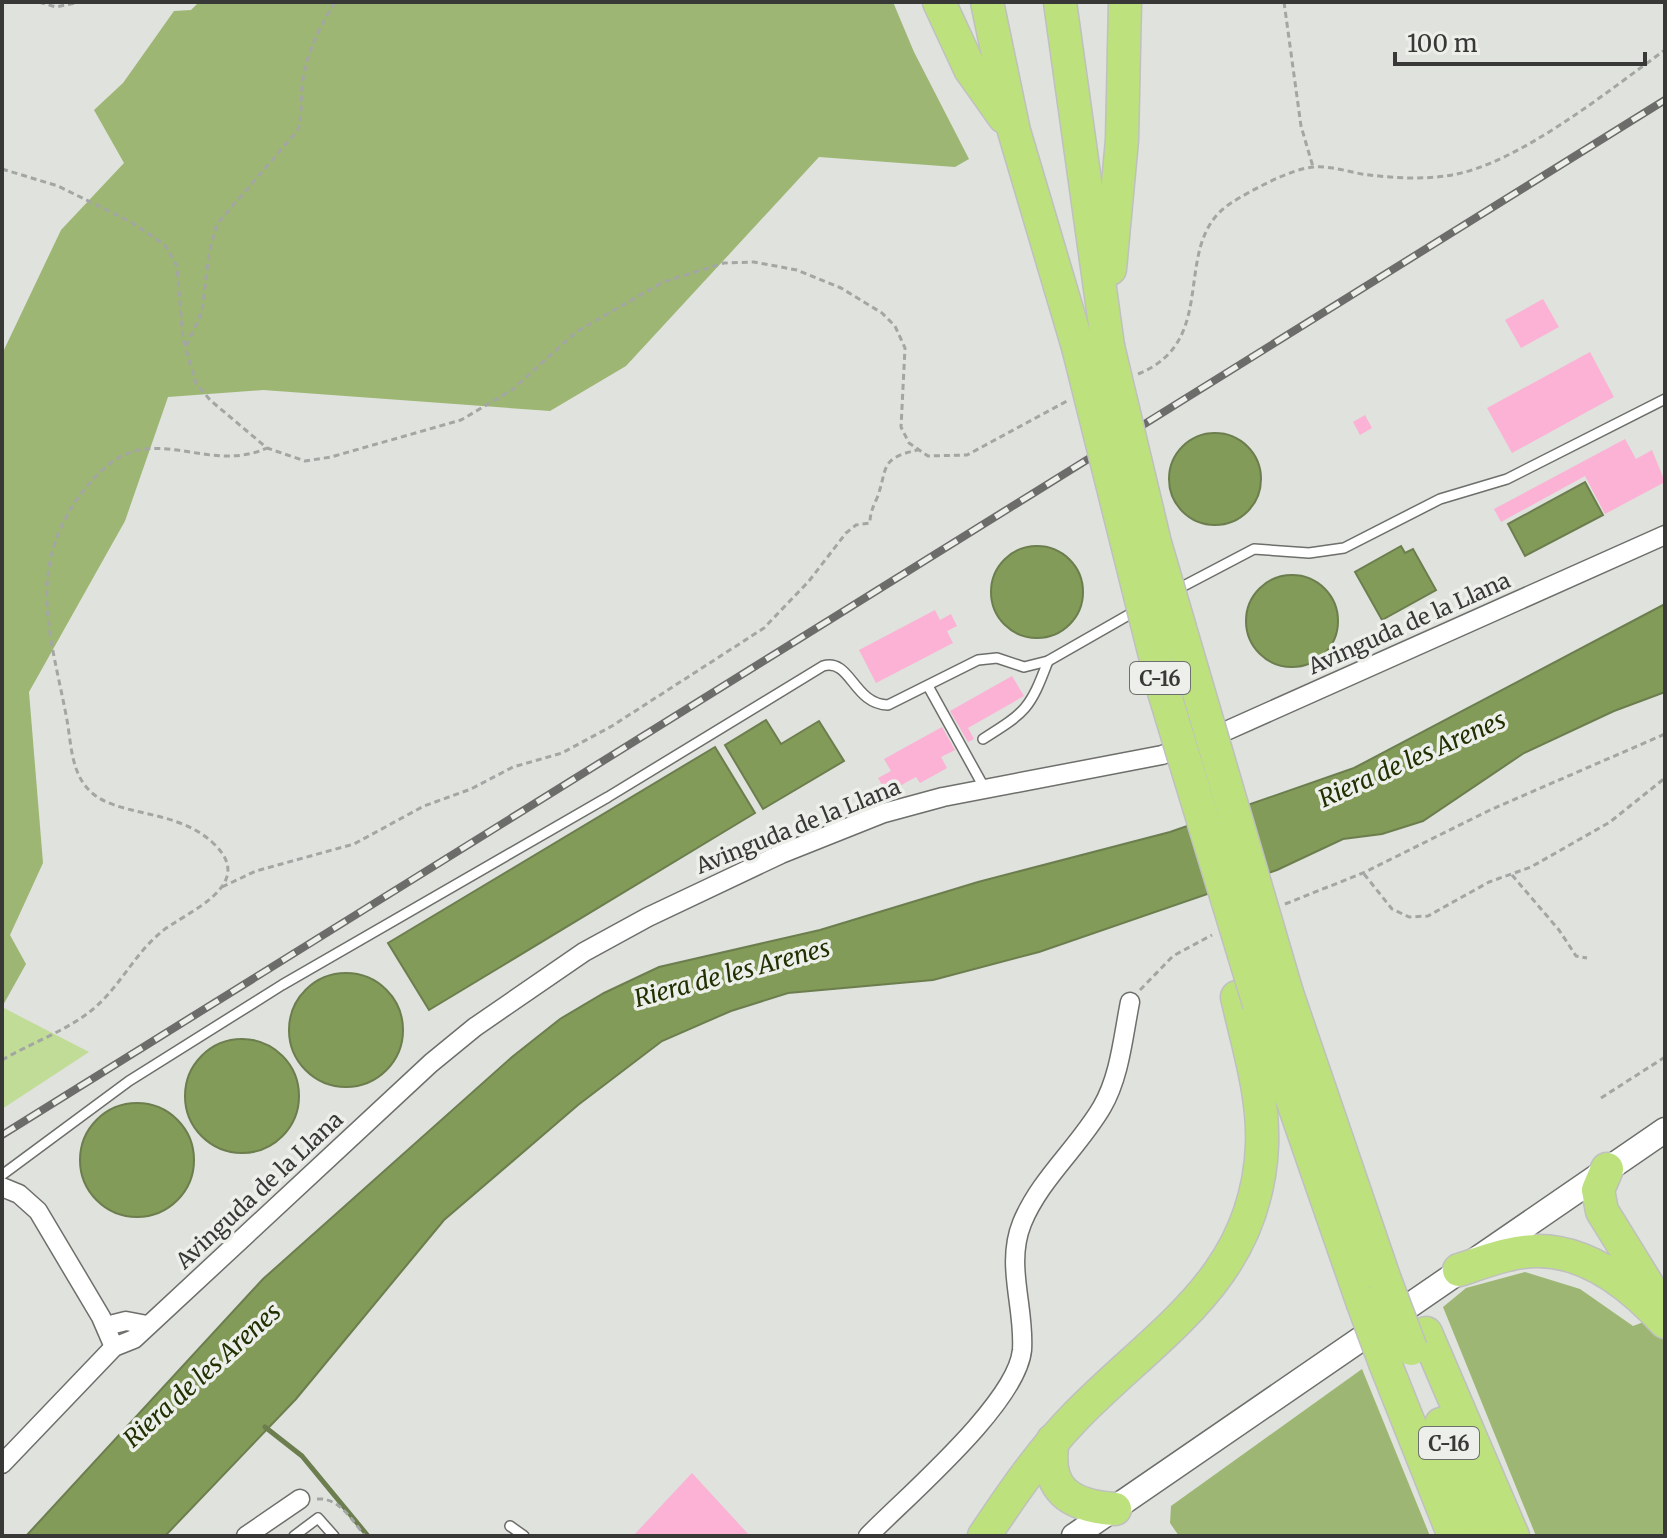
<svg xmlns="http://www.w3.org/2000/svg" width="1667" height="1538" font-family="Merriweather,serif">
<rect width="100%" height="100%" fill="#dfe2dd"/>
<polygon fill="#c1dc97" points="2,1007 89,1052 2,1109"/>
<g fill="#9db673">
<polygon points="199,2 893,2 914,52 969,159 955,167 819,157 626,366 550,411 263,390 168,397 125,521 29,692 43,863 10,935 26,964 2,1007 2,354 61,230 124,163 94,110 123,83 174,11 191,10"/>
<polygon points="1525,1272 1580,1289 1633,1326 1665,1314 1665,1536 1536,1536 1443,1307 1466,1288"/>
<polygon points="1362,1369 1430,1536 1179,1536 1170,1523 1171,1506"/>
</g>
<g fill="#829b58" stroke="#6c7e4e" stroke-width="2">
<circle cx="1215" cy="479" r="46"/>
<polygon points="1585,482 1603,515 1525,556 1508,524"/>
<polygon points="1401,546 1405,553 1413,549 1436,590 1382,620 1355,572"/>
<circle cx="1037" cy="592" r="46"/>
<circle cx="1292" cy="621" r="46"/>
<polygon points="1665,604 1665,692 1614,711 1524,753 1423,821 1382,834 1343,839 1277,870 1039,952 933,980 788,993 731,1011 662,1041 578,1105 444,1220 296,1399 165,1536 26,1536 263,1279 512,1057 560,1019 604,993 659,967 820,930 978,882 1170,832 1354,768"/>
<polygon points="766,720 781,744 819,721 844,761 763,809 725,745"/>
<polygon points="715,747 755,813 429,1010 388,943"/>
<circle cx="346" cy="1030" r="57"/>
<circle cx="242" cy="1096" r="57"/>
<circle cx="137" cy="1160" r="57"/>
</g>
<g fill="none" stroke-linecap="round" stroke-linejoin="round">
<polyline stroke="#6c7e4e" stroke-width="5" points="265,1427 302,1456 368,1536"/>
</g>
<g fill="#fcb2d4">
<polygon points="1543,299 1559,327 1521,348 1505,320"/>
<polygon points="1590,352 1614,397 1512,453 1487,408"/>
<polygon points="1365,415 1372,428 1360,435 1353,422"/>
<polygon points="1625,439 1636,459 1652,450 1665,482 1605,514 1585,476 1501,522 1494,509"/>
<polygon points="935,610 940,620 951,614 957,626 947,631 953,643 876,683 859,650"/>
<polygon points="1012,676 1024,696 968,728 974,739 968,742 950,711"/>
<polygon points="942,727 955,750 941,757 947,768 920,783 916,777 887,793 878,778 891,771 884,759"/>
<polygon points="692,1473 750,1536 633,1536"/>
</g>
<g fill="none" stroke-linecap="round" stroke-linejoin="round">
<g stroke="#6d6f6b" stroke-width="12">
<g id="lane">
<polyline points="1174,591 1254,549 1309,553 1344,548 1440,499 1507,479 1665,399"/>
<polyline points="928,686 985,789"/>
<path d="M 983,739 C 1026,712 1030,709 1048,661"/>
<path d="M 2,1175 L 129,1081 L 282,985 L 608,797 L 823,666 C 851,658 853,704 888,705 L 978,660 L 997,658 L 1024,667 L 1048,661 L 1139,609"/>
<polyline points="510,1526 524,1536"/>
<polyline points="294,1536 318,1518 334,1536"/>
</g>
</g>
<g stroke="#6d6f6b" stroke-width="21">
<g id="street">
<polyline points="2,1187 19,1194 38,1211 101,1317 114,1347"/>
<polyline points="106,1326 126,1321 147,1325"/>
<polyline points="2,1464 114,1347 134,1339 431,1063 475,1027 584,952 648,917 781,854 884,813 943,797 1162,755 1226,731 1665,535"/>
<polyline points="246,1536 300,1499"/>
<path d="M 868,1536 C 907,1496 1017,1403 1022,1350 C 1025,1307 1005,1265 1022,1223 C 1040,1179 1078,1148 1102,1107 C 1120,1076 1123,1037 1130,1002"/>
</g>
</g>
<g stroke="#6d6f6b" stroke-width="27">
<polyline id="secondary" points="1074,1536 1665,1130"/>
</g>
<g stroke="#bfc0bf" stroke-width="35">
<g id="highway">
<polyline points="939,2 970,69 1004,117"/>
<polyline points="987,2 1014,131 1078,347"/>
<polyline points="1060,2 1108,346"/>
<polyline points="1110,269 1122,140 1125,2"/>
<polyline points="1287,993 1385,1280"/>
<polyline points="1259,1004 1362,1301"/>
<polyline points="1607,1169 1598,1190 1602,1211 1657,1300"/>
<path d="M 1459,1270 C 1484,1262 1511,1251 1538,1251 C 1588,1251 1633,1287 1665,1322"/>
<polyline points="1426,1333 1513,1536"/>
<polyline points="1385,1363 1454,1536"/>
<polyline points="1441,1424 1486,1536"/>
<path d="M 1053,1440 C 1044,1490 1070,1506 1115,1509"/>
<path d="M 984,1536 C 1012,1494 1040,1453 1076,1416 C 1159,1331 1256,1279 1262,1146 C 1264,1095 1248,1046 1237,997"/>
</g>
</g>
<g stroke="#a3a6a2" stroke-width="3" stroke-dasharray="6 4" stroke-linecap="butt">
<polyline points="39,2 56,7 80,2"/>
<polyline points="1284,2 1301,126 1313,167"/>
<polyline points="2,169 58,186 131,222 165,245 177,266 183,339 196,383 210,400 267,448 305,461 331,457 461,420 512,390 576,332 663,282 724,263 754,262 797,270 841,288 882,313 895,326 905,348 901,427 909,443 928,456 967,455 1067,401"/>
<path d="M 186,346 L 202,312 L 209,253 L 217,224 L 298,130 C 303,112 300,96 303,79 C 308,49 320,27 335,2"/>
<path d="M 1138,374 C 1223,340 1168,244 1231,203 C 1250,191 1292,168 1314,167 C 1330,166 1346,171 1362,174 C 1391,178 1423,180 1452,175 C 1520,163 1609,90 1665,50"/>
<polyline points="1364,874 1392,909 1409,917 1428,916 1489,882 1531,867 1610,822 1665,778"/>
<polyline points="1512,875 1559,930 1576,956 1587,958"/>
<path d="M 222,887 L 256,871 L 354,844 L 424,806 L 471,789 L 513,767 L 562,753 L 612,726 L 764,628 L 809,581 L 846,533 L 856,525 L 870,523 C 870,513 873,507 877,498 C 888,470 878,458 918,450"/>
<polyline points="1285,904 1363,873 1490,810 1665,734"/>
<polyline points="1140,990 1173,956 1212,935"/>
<path d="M 2,1060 C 31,1043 66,1031 92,1010 C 119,988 133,956 160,933 C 183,913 260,886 213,843 C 175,807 114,818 88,789 C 71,771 71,742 67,720 C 52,639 26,574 77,499 C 89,483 103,466 120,457 C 166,432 214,472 267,448"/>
<polyline points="1601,1098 1665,1057"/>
<path d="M 317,1499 C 339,1497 352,1520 365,1536"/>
</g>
<use href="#lane" stroke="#fff" stroke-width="9"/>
<use href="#street" stroke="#fff" stroke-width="18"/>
<use href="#secondary" stroke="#fff" stroke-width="24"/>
<use href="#highway" stroke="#bde17d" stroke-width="32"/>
<g stroke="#6c6d6a" stroke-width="8">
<polyline id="rail" points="2,1135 1665,100"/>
</g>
<use href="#rail" stroke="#edefea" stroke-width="5" stroke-dasharray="15" stroke-linecap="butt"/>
<g stroke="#bfc0bf" stroke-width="35" stroke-linecap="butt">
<g id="highway-bridge">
<polyline points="1108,346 1155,543 1287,993"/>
<polyline points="1078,347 1164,692 1259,1004"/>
<polyline points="1385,1280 1411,1349"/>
<polyline points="1362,1301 1385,1363"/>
</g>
</g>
<use href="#highway-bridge" stroke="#bde17d" stroke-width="32"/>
</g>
<g text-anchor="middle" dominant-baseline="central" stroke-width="7" stroke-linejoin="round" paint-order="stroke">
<g fill="#edefea" stroke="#6e706d" stroke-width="2">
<rect x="1130" y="662" width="60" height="32" rx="6"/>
<rect x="1419" y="1427" width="60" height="32" rx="6"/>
</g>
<g font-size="20" font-weight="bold" fill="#383937">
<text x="1160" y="678">C-16</text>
<text x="1449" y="1443">C-16</text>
</g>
<g font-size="22" fill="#383937" stroke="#edefea">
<text transform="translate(1409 623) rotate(-24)">Avinguda de la Llana</text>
<text transform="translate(798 826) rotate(-22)">Avinguda de la Llana</text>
<text transform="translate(259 1190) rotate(-43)">Avinguda de la Llana</text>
</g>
<g font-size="24" font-style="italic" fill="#213000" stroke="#edefea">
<text transform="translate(1412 759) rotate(-24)">Riera de les Arenes</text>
<text transform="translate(732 973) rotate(-15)">Riera de les Arenes</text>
<text transform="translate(202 1375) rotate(-42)">Riera de les Arenes</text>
</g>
</g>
<rect width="1667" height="1538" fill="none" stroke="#383937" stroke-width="8"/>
<path d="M1395 52v12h250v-12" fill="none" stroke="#383937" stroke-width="4"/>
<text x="1407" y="52" font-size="24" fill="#383937" stroke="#edefea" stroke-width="6" paint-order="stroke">100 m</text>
</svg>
